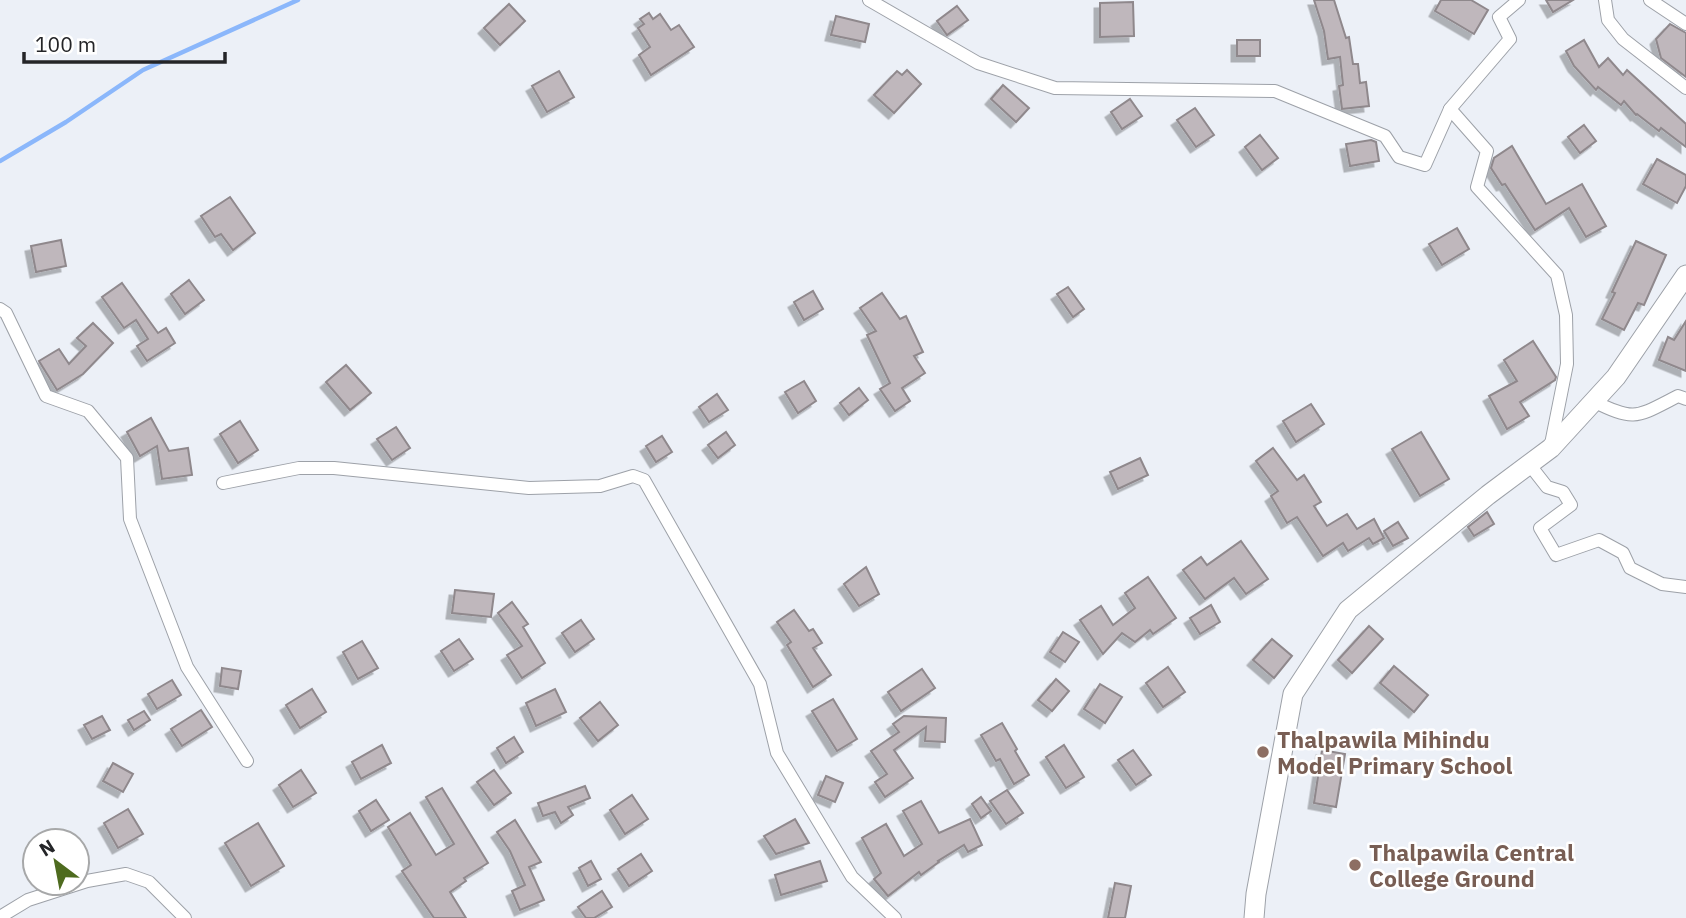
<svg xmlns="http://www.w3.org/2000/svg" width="1686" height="918" font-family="'IBM Plex Sans',sans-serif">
<defs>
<filter id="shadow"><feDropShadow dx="-5.5" dy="5.5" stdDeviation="0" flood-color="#0004"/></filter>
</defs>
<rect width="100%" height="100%" fill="#ecf0f7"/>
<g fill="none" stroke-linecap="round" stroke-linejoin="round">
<polyline stroke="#8bb7fb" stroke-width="4.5" points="0,161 66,122 143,70 298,0"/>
</g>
<g fill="#bfb7bc" stroke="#8f888c" stroke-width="2" filter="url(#shadow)">
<polygon points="1314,0 1334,0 1346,38 1349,37 1353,64 1358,64 1360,83 1366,82 1369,106 1342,109 1339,86 1343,85 1340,57 1328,59 1324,31"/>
<polygon points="1441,0 1471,0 1488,10 1474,34 1435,11"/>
<polygon points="1546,0 1573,0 1553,12"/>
<polygon points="1133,2 1134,36 1100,37 1100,3"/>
<polygon points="509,4 525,21 500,45 484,28"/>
<polygon points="957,6 968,20 947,35 937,21"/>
<polygon points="649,13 653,19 660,14 671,30 679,25 694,47 651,75 639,55 650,47 638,28 644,24 640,19"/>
<polygon points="836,16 869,24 865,42 831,35"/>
<polygon points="1670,24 1686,33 1686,77 1661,58 1656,39"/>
<rect x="1237" y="40" width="23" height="16"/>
<polygon points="1584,40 1599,67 1608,58 1623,75 1627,70 1686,124 1686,147 1661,128 1659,131 1637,114 1636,115 1624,101 1621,105 1598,87 1596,90 1574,66 1566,51"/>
<polygon points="907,70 921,84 894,113 874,95 897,71 902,75"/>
<polygon points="559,71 574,97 547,112 532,86"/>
<polygon points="1003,85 1029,108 1016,122 991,99"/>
<polygon points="1130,99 1142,116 1122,129 1111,112"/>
<polygon points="1195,108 1214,135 1196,147 1177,120"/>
<polygon points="1584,125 1596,141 1580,153 1568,137"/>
<polygon points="1260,135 1278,158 1262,170 1245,147"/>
<polygon points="1371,140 1376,142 1379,161 1350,166 1346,144"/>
<polygon points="1512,146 1546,204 1582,184 1606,226 1586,237 1569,208 1535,230 1505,184 1502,185 1491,168 1494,158"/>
<polygon points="1657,159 1686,175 1686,186 1677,203 1643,184"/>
<polygon points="230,197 255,233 233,250 221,234 215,237 201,216"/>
<polygon points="1457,228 1469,249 1442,265 1429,244"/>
<polygon points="61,240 66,266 36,272 31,246"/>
<polygon points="1636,241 1666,255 1644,305 1638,303 1624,330 1602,319 1615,293 1612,292"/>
<polygon points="189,280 204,300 185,314 171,294"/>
<polygon points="122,283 158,333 166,328 175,343 147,361 137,346 148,339 136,320 124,328 102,297"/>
<polygon points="1068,287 1084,309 1073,317 1057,294"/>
<polygon points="813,291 823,309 804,320 794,302"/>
<polygon points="882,293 900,319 906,316 923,352 914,356 925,373 902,388 910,401 895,411 880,389 890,383 867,335 876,331 860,308"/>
<polygon points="1686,321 1686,371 1659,360 1668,337 1674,340"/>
<polygon points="93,323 113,343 83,374 57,390 39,361 59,349 69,364 86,346 77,338"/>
<polygon points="1533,341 1556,377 1555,380 1520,402 1529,416 1507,429 1489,396 1517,381 1504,360"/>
<polygon points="346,365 371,393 350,410 326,382"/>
<polygon points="804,381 816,401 798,413 785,392"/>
<polygon points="859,388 868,400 849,415 840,403"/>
<polygon points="717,394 728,410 709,422 699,407"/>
<polygon points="1311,404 1324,424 1296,442 1283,421"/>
<polygon points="151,418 169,451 188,448 192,475 162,479 157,446 140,456 127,432"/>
<polygon points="240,421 258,450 238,463 220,434"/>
<polygon points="396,427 410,448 392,460 377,439"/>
<polygon points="726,432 735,445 718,458 708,445"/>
<polygon points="1421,432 1449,479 1420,496 1392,449"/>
<polygon points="662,436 672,452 656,462 646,446"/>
<polygon points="1273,448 1297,480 1304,475 1321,502 1314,506 1327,526 1347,514 1357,529 1374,519 1384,538 1373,544 1369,538 1348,551 1343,543 1323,556 1297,517 1287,523 1271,496 1278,491 1256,461"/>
<polygon points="1140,458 1148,475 1118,489 1110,472"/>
<polygon points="1487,512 1494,524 1474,536 1468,527"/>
<polygon points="1398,522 1408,538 1393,546 1384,531"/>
<polygon points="1241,541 1268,579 1246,594 1234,578 1205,599 1183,570 1201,557 1207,565"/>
<polygon points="866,567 879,594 859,606 844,584"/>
<polygon points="1148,577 1176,618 1153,634 1150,630 1135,642 1122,633 1103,654 1080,620 1101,606 1113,625 1135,608 1125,593"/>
<polygon points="455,590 494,594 491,617 452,613"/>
<polygon points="512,602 528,624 523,627 545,663 522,678 507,655 522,646 498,613"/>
<polygon points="1211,605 1220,622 1200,634 1190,618"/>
<polygon points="794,610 809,631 813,629 822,643 813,648 831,675 813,687 787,645 791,642 777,622"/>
<polygon points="581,620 594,639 575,652 562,633"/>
<polygon points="1369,626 1383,639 1352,673 1338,660"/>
<polygon points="1063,632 1079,642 1065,662 1050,652"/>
<polygon points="459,639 473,659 454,671 441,651"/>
<polygon points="1272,639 1292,656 1274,678 1253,660"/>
<polygon points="362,641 378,668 358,679 343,652"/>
<polygon points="1394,666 1428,695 1414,712 1380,683"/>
<polygon points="1168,667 1185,692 1163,707 1146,683"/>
<polygon points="222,668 241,671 238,689 220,686"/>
<polygon points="922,669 935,688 901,711 888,692"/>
<polygon points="1056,679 1069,691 1052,711 1038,700"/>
<polygon points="172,680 181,695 157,709 148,694"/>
<polygon points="1100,684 1122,697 1105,723 1084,709"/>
<polygon points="312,689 326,712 300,728 286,705"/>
<polygon points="555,689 566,712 536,726 526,703"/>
<polygon points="833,699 857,739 837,751 812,711"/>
<polygon points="600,702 618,725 598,741 580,718"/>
<polygon points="201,710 212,727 182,746 171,729"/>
<polygon points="144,711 150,720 134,730 128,720"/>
<polygon points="102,716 110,730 92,739 84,725"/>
<polygon points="904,716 946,718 945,742 925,741 926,727 894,750 913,778 885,797 875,782 887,774 871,751 899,732 893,724"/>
<polygon points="1002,723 1017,749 1015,751 1029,775 1014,784 1000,759 996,761 981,735"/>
<polygon points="514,737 523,752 506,763 497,748"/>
<polygon points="382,745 391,763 361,779 352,762"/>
<polygon points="1064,745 1084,777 1066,788 1046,757"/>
<polygon points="1133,750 1151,775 1136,785 1118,760"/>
<polygon points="1322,750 1345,754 1336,807 1314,803"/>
<polygon points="113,763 133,774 123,792 103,781"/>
<polygon points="301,770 316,793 293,807 279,785"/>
<polygon points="494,770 511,793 494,805 477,782"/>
<polygon points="826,776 843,783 835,802 818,795"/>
<polygon points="585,786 590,798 568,807 573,815 561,823 555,812 543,816 538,803"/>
<polygon points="442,788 488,863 464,878 466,881 450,892 466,918 434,918 402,871 411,865 388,827 410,813 436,855 454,844 426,797"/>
<polygon points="1007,790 1023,813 1006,824 990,801"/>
<polygon points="632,795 648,819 625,834 610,810"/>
<polygon points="981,797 991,811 981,818 972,804"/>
<polygon points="376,800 389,820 371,831 359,811"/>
<polygon points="921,801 939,833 970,819 982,845 968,852 964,845 938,861 939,862 921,875 919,872 888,896 874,879 881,873 862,838 886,824 904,856 922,844 903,811"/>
<polygon points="128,809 143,834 118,848 104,823"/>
<polygon points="795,819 809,843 776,854 764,836"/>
<polygon points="515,820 541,862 529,867 544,900 520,910 512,891 525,885 510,851 497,832"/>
<polygon points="258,823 284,866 251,886 225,843"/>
<polygon points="641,854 652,871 629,886 618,869"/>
<polygon points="591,861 601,879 588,886 579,868"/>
<polygon points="820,861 827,881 781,895 775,875"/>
<polygon points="1115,883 1131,886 1125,918 1108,918"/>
<polygon points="602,891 612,907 594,918 586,918 578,907"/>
</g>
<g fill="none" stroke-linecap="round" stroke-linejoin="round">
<g stroke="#9da1a8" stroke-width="14">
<g id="minor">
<polyline points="869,0 978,63 1055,88 1275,91 1385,136 1399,157 1425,165 1450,109"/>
<polyline points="1519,0 1499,17 1510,39 1450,109 1487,151 1477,187 1557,275 1566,315 1567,364 1551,444"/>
<polyline points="1605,0 1608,20 1623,39 1686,88"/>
<polyline points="1650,0 1686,24"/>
<polyline points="0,309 6,313 46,396 88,411 127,458 130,519 187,667 247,761"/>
<path d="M 1593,401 C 1635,422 1637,417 1678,396 L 1686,399"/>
<polyline points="1529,464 1547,487 1563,492 1571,505 1540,528 1556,555 1599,540 1623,553 1630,568 1662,584 1686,587"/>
<polyline points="223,483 299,468 334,468 529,488 600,486 633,476 644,480 760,684 777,753 852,877 895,918"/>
<polyline points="0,917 28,900 87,881 126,874 149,882 185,918"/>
</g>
</g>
<g stroke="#9da1a8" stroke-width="21">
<polyline id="primary" points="1254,918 1256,894 1293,694 1348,610 1488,495 1551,448 1616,377 1686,275"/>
</g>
<use href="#minor" stroke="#fff" stroke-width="12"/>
<use href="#primary" stroke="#fff" stroke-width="19"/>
</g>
<g fill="#8d6e63" stroke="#fff" stroke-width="2.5">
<circle cx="1263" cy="752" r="7"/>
<circle cx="1355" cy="865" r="7"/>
</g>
<g text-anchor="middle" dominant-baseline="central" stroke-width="5" stroke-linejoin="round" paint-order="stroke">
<g font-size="23" font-weight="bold" fill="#785e54" stroke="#fff" text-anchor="start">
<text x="1277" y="739">Thalpawila Mihindu<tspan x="1277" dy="26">Model Primary School</tspan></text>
<text x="1369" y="852">Thalpawila Central<tspan x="1369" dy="26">College Ground</tspan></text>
</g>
</g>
<g transform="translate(56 862) rotate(328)"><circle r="33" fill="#ffffff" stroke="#a7a8a9" stroke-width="2"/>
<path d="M0-5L12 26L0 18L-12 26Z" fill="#4e6b1f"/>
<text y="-10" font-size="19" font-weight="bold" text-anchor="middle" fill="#242528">N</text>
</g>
<path d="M24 52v10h201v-10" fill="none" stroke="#242528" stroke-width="3.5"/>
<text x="35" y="52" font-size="21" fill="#242528" stroke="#ffffff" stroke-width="5" paint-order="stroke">100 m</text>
</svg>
